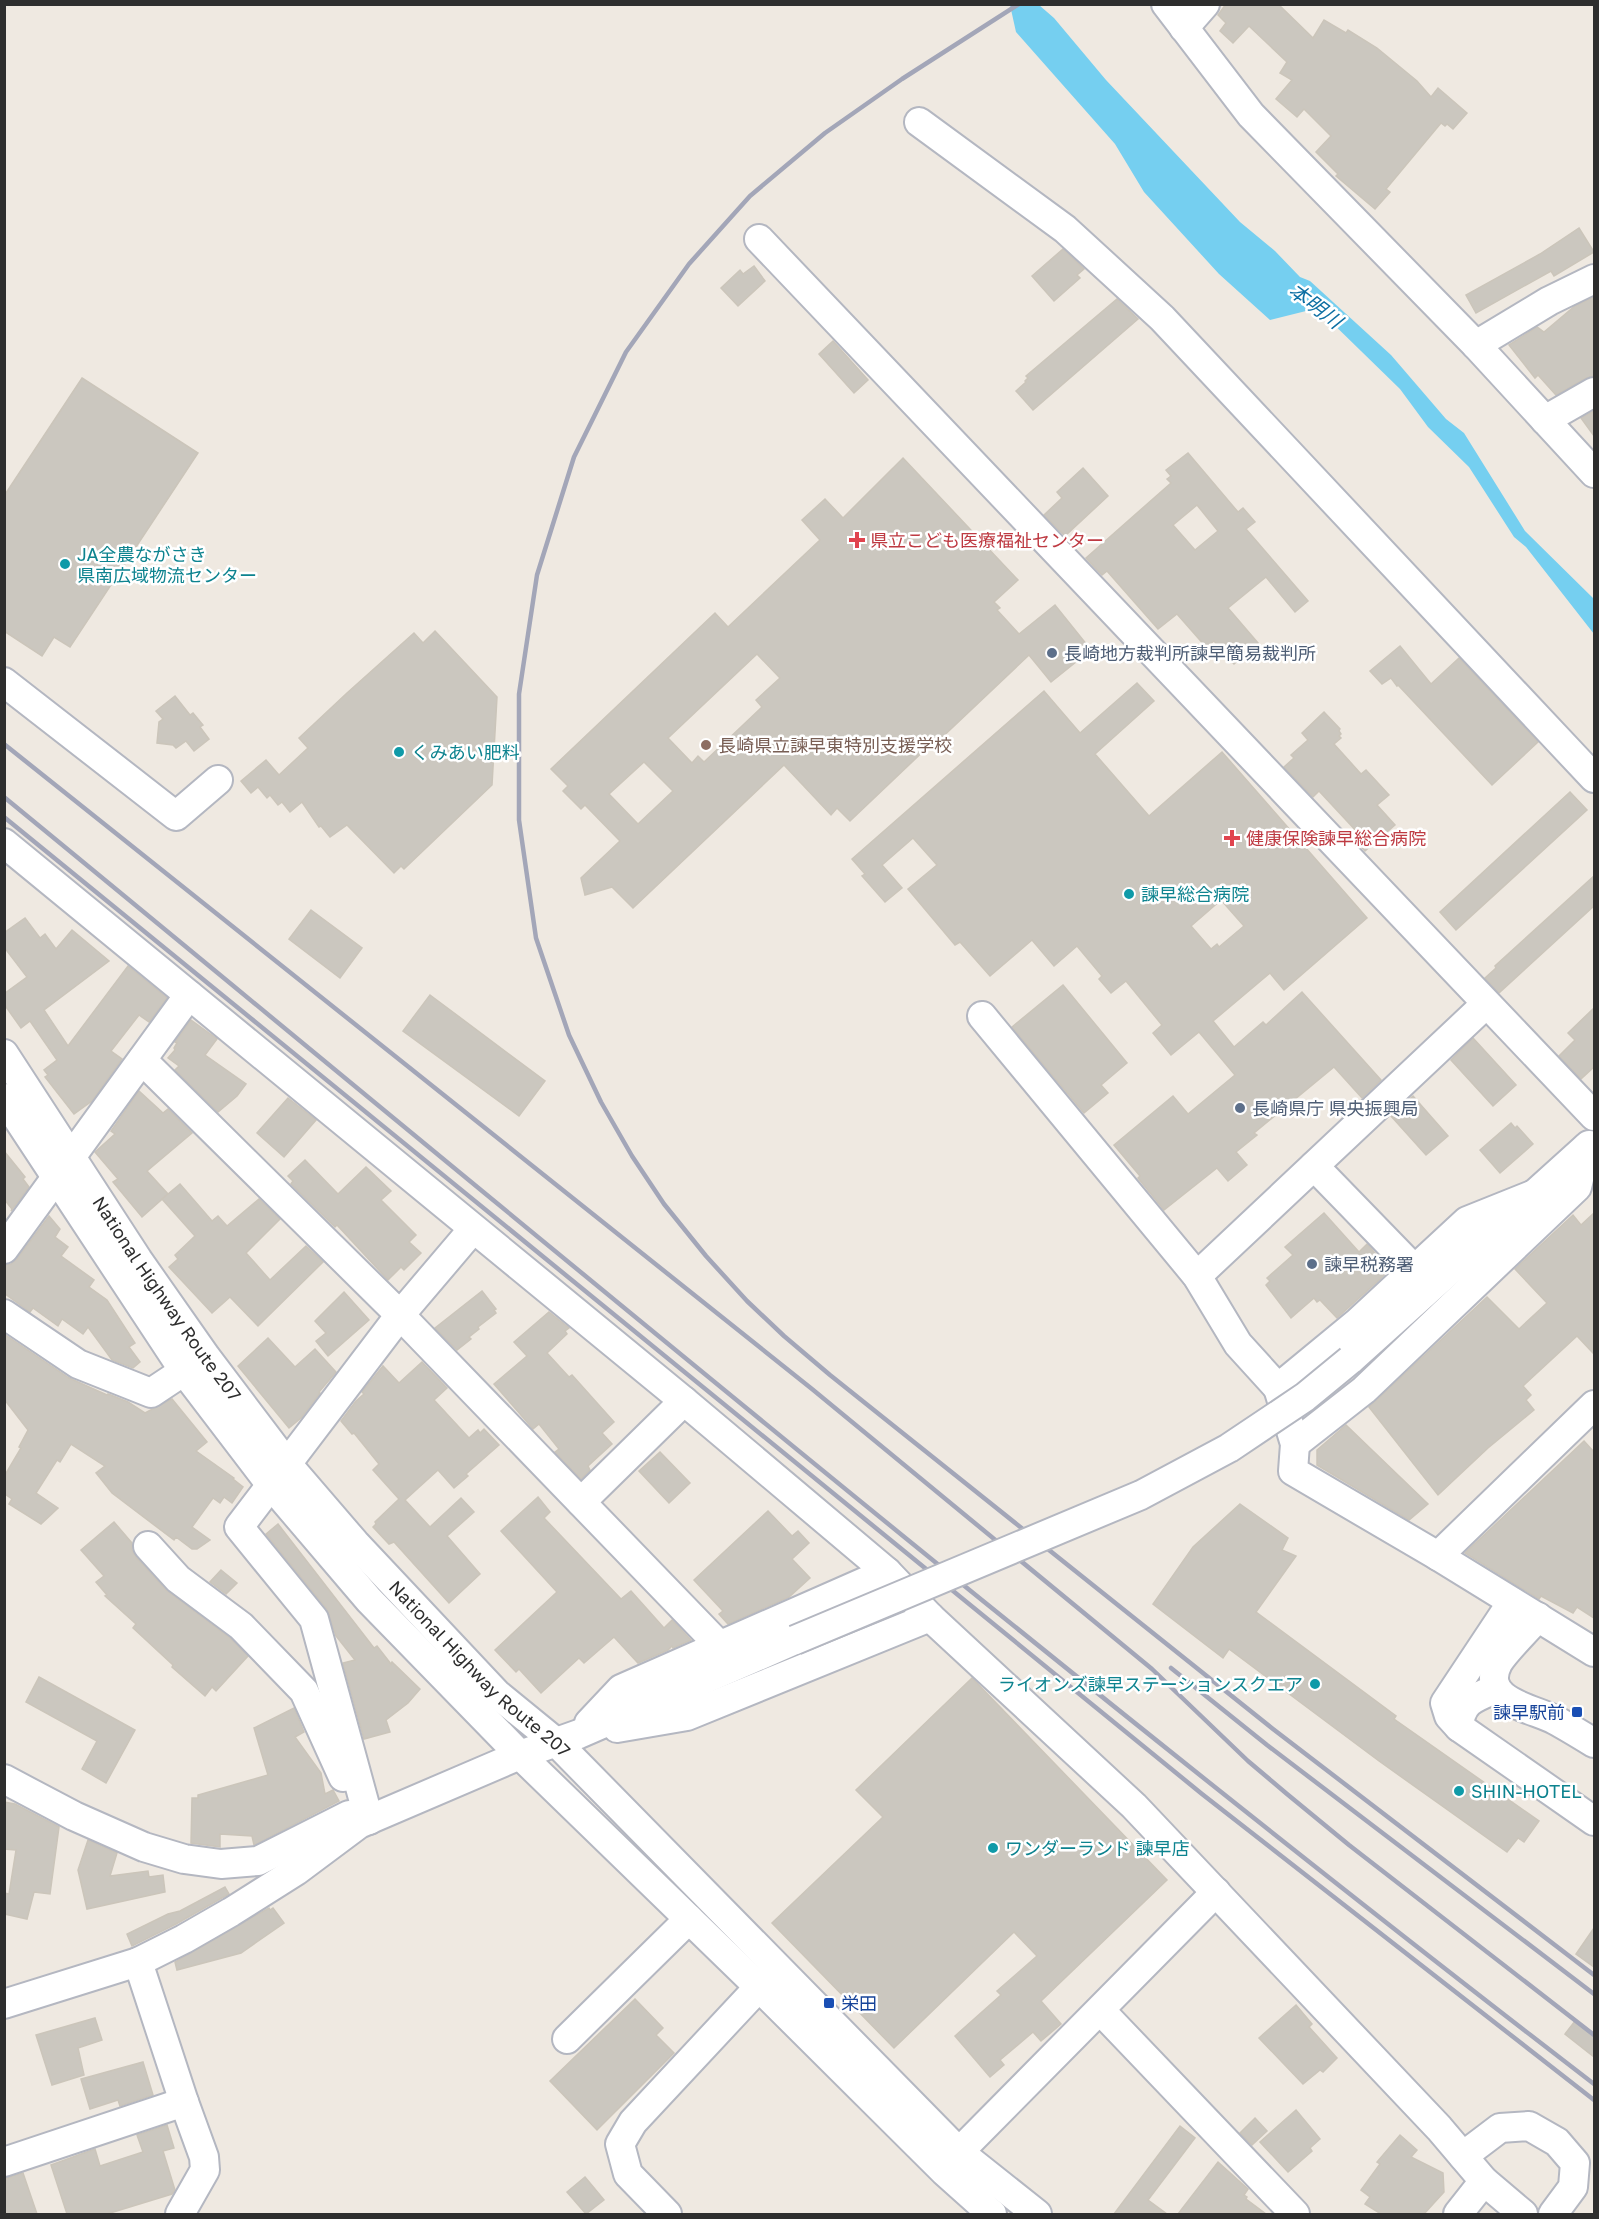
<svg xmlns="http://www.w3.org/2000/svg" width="1599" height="2219" font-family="'Golos Text','Noto Sans JP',sans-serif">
<rect width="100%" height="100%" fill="#efe9e1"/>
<polygon fill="#75cff0" points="1010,5 1039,5 1054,18 1106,80 1240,222 1275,251 1300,277 1310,281 1391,355 1446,419 1464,433 1525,531 1594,599 1594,634 1526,547 1514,537 1469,467 1428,427 1400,389 1322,313 1306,311 1270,320 1219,274 1144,192 1115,144 1016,32"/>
<g fill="#cbc7bf" stroke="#cbc5ba" stroke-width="1.5" fill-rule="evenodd">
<polygon points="1226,4 1278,4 1313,38 1324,20 1346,33 1348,30 1377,48 1417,81 1431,97 1438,88 1467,113 1453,129 1447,124 1445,126 1441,123 1386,189 1390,192 1375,209 1336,176 1338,174 1316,152 1331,136 1304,109 1297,117 1276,99 1292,80 1280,73 1287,62 1249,26 1233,43 1220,31 1226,23 1218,15"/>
<polygon points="1579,228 1594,252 1554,276 1551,271 1476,313 1466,295 1540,254"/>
<polygon points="1063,249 1084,269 1077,275 1080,278 1054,301 1032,276"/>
<polygon points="754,266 765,281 738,306 721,288 740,270 743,274"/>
<polygon points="1594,297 1594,376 1586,378 1556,395 1538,375 1535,378 1509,345 1537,327 1544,332 1575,306"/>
<polygon points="1117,299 1138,319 1033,410 1016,391 1026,382 1025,381 1028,378 1026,376"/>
<polygon points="833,341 868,380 854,393 819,354"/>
<polygon points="82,378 198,453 70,647 54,637 42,656 4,631 4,496"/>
<polygon points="1594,411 1594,436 1581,418"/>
<path d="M 1188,453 L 1238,512 L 1243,508 L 1255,522 L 1246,529 L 1308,601 L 1295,612 L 1266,577 L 1228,608 L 1258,643 L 1234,664 L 1214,641 L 1206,647 L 1177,614 L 1158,629 L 1107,571 L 1102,575 L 1086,558 L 1171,483 L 1167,479 L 1171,476 L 1166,470 ZM 1197,505 L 1218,531 L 1195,550 L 1173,525 Z"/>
<path d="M 903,458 L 1018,580 L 994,602 L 1000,608 L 997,610 L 1019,634 L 1055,605 L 1091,650 L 1051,682 L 1029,655 L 934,745 L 932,743 L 850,821 L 837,808 L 831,815 L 784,765 L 633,908 L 612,887 L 585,895 L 581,878 L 620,841 L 585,805 L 581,809 L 563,791 L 568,786 L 551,769 L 715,613 L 728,627 L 820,540 L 802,520 L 825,499 L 843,518 ZM 757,654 L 780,678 L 756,700 L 762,707 L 704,762 L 698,756 L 692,763 L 668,738 ZM 644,762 L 673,791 L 638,824 L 609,794 Z"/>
<polygon points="1083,468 1108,496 1065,536 1044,515 1062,498 1057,492"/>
<polygon points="435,631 497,697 492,785 404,869 401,866 394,873 347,825 330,837 321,826 319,827 302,802 290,812 282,802 278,805 270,795 267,798 258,787 251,793 241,781 266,760 279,775 308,748 299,738 347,693 414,633 423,643"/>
<polygon points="1400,646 1431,684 1459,658 1538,742 1492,785 1398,685 1397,686 1391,678 1382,684 1370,671"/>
<path d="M 1137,683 L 1154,701 L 1095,754 L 1149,816 L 1222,752 L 1367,918 L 1284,990 L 1270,973 L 1213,1021 L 1234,1047 L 1263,1022 L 1266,1025 L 1302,992 L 1381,1080 L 1362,1098 L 1334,1067 L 1254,1133 L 1257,1135 L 1236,1152 L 1247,1165 L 1228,1181 L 1217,1168 L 1164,1210 L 1138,1178 L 1140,1176 L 1114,1145 L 1173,1096 L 1188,1114 L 1235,1075 L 1199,1032 L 1171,1055 L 1153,1033 L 1162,1025 L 1126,981 L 1111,993 L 1099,979 L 1102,976 L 1077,946 L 1054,966 L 1032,940 L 990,976 L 960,942 L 955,945 L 908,889 L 937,865 L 913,838 L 882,865 L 902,888 L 885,902 L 862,876 L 865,874 L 852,859 L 1044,691 L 1080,733 ZM 1221,900 L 1244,926 L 1219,947 L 1217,944 L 1211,949 L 1191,926 Z"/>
<polygon points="175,696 190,715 193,713 203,725 200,727 209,739 194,751 186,741 176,748 173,745 157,743 159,722 163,719 156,711"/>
<polygon points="1324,712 1340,729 1339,731 1341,734 1339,736 1341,738 1334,744 1361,774 1366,770 1389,795 1377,805 1395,825 1365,851 1354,839 1359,834 1319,791 1313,797 1284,767 1294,758 1291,755 1308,740 1302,733"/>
<polygon points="1570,792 1587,810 1456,930 1440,912"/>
<polygon points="1594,876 1594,906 1499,993 1485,978 1496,968 1495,966"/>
<polygon points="311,910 362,948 340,978 289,939"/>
<polygon points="25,918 40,938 45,934 56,949 72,930 109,961 44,1010 68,1046 128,966 167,998 149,1022 139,1015 111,1051 122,1059 92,1101 74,1114 45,1077 48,1075 44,1070 57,1060 30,1021 21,1028 4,1004 4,994 27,977 4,947 4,933"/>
<polygon points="1063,985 1127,1063 1101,1085 1108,1093 1084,1113 1012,1027"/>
<polygon points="430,995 545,1081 519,1116 403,1031"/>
<polygon points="1594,1008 1594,1067 1581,1079 1559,1056 1575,1040 1568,1033"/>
<polygon points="191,1020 217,1039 205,1055 246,1084 237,1096 218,1112 175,1070 179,1066 168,1058 175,1050 174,1048 177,1043 175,1042"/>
<polygon points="1473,1038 1516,1085 1493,1106 1451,1060"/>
<polygon points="139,1091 163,1113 168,1109 192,1133 147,1171 168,1194 142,1217 113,1182 118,1179 95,1152 115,1134 111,1131"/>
<polygon points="1413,1096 1448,1136 1426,1155 1391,1116"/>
<polygon points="288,1098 316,1120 284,1157 257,1133"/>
<polygon points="1511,1123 1515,1128 1517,1126 1533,1144 1500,1173 1480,1150"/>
<polygon points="4,1151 25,1177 23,1179 29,1187 11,1211 12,1209 4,1199"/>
<polygon points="305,1160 338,1194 366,1167 391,1191 381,1200 416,1235 409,1242 421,1253 404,1270 401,1267 388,1280 337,1225 335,1227 291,1184 293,1181 288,1176"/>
<polygon points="180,1184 212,1221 218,1216 227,1226 259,1199 280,1219 246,1253 270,1280 306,1246 323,1262 258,1326 230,1297 212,1313 169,1267 178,1259 175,1255 195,1236 162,1199"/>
<polygon points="1324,1213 1359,1252 1367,1244 1390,1270 1337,1318 1320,1300 1317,1302 1314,1298 1291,1318 1266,1285 1270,1281 1267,1278 1293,1255 1285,1247"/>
<polygon points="1594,1213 1594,1354 1577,1336 1523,1386 1531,1395 1526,1400 1534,1410 1488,1448 1438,1495 1369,1407 1487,1297 1519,1329 1547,1303 1515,1269 1573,1215 1581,1225"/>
<polygon points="49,1216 60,1229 55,1237 68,1247 61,1256 94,1280 89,1287 107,1300 135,1343 129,1347 140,1362 133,1368 112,1360 88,1327 83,1334 62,1319 58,1326 33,1308 30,1312 4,1293 4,1265 11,1264 17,1259"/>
<polygon points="482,1291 496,1309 494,1310 496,1313 478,1327 479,1329 469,1337 471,1339 457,1350 435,1328"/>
<polygon points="344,1292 369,1320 328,1356 316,1341 326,1333 315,1321"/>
<polygon points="549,1312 569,1328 565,1331 567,1334 547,1353 569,1377 572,1375 614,1422 602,1433 612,1444 588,1466 590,1470 581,1479 555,1452 559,1449 539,1424 533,1429 494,1384 527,1356 514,1342"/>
<polygon points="4,1334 69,1378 107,1395 108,1394 128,1402 145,1413 172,1399 207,1442 196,1451 234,1478 233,1479 243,1487 232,1503 224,1497 220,1503 213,1498 192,1527 210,1540 197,1549 192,1549 176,1537 174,1540 112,1493 96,1473 105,1466 71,1444 60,1462 57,1460 36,1493 58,1508 41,1524 9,1504 12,1499 5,1494 5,1475 21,1448 19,1447 28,1430 4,1399"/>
<polygon points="268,1338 295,1367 315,1349 336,1372 319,1392 320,1393 301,1418 289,1428 238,1366"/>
<polygon points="422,1362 447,1388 434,1400 469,1438 478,1430 480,1433 484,1429 499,1445 466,1474 468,1476 454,1488 438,1470 405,1500 430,1527 461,1498 474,1512 447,1536 480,1574 449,1603 394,1542 389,1544 373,1527 376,1524 375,1522 399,1499 373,1470 379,1464 354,1433 352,1434 341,1421 356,1401 364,1394 362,1392 383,1366 399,1383"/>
<polygon points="1346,1425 1428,1504 1409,1520 1317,1465 1317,1450"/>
<polygon points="1584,1441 1594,1452 1594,1618 1577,1607 1573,1613 1541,1596 1539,1599 1465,1553"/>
<polygon points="660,1452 690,1483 669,1503 639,1471"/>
<polygon points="538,1497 550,1512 544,1518 621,1599 631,1591 664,1628 672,1620 691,1640 673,1648 672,1646 668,1650 638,1663 614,1637 584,1663 579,1658 541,1693 519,1669 516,1672 495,1650 557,1592 501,1531"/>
<polygon points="1240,1504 1288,1538 1282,1550 1296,1556 1256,1612 1396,1716 1394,1719 1539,1821 1524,1842 1518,1838 1507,1852 1379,1761 1229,1649 1223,1658 1153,1604 1193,1547"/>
<polygon points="768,1511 792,1536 798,1531 809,1543 792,1559 810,1578 789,1597 728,1624 719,1614 723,1611 694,1580"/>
<polygon points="114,1522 132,1543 132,1550 136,1557 166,1590 230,1638 248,1656 216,1691 212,1687 205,1696 172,1667 173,1665 133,1628 136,1624 105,1596 107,1595 96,1582 104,1576 81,1550"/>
<polygon points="278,1524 374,1648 377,1646 391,1664 392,1662 420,1689 408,1703 386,1720 390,1732 364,1739 343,1663 355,1660 336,1636 327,1609 266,1534"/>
<polygon points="221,1570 237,1583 226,1594 210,1582"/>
<polygon points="39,1677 135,1730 106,1783 82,1769 97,1741 26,1702"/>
<polygon points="972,1678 1167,1880 1041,2001 1061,2024 1041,2041 1033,2032 1000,2060 1004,2065 990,2077 955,2036 1001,1995 997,1991 1037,1956 1014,1932 894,2048 772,1923 883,1817 856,1790"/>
<polygon points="294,1708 304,1732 295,1737 321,1773 325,1794 333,1790 339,1801 254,1845 252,1836 220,1834 220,1847 191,1843 192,1798 198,1798 198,1795 268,1775 254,1728"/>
<polygon points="4,1802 15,1804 59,1827 50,1894 34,1892 27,1919 4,1914 4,1893 9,1894 16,1850 4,1849"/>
<polygon points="88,1840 117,1853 110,1876 148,1871 149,1877 163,1875 165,1892 87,1909 78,1870"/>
<polygon points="225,1887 229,1894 176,1924 132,1946 127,1934 168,1914 180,1911"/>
<polygon points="269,1908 270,1910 273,1908 284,1923 241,1953 177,1970 175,1962"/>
<polygon points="1594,1928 1594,1967 1576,1954"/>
<polygon points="635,1999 663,2028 656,2035 674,2053 597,2130 550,2081"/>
<polygon points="1296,2005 1312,2024 1309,2027 1337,2058 1323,2072 1320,2070 1303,2084 1259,2038"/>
<polygon points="95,2018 102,2040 78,2048 84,2075 52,2085 36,2035"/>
<polygon points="1575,2021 1594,2036 1594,2057 1565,2034"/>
<polygon points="143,2062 153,2095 120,2106 118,2100 90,2109 81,2079"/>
<polygon points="1296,2110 1320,2139 1310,2148 1312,2151 1288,2172 1260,2142"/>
<polygon points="1255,2118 1267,2131 1252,2145 1240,2133"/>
<polygon points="167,2125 174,2148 163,2151 175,2190 172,2194 107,2214 67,2214 51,2165 95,2149 100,2166 143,2152 137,2135"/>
<polygon points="1180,2126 1195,2138 1148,2200 1167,2214 1114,2214"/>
<polygon points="1400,2135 1417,2150 1411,2157 1443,2173 1444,2192 1424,2214 1381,2214 1365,2204 1370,2197 1361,2190 1380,2164 1377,2162"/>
<polygon points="1218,2162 1248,2189 1244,2195 1247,2197 1246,2199 1266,2214 1178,2214"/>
<polygon points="23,2173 37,2214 4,2214 4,2179"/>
<polygon points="585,2177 604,2200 586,2214 567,2192"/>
</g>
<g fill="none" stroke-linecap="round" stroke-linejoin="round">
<g stroke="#b4b7c1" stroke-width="32">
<g id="minor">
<polyline points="1166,4 1251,115 1476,345 1594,473"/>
<polyline points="1184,28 1205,4"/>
<polyline points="919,122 1065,229 1162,318 1594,778"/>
<polyline points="759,239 1594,1116"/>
<polyline points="1476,345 1549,301 1594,279"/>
<polyline points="1545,420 1594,392"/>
<polyline points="4,682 176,816 218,780"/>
<polyline points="4,843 684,1401 887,1572 930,1617 1134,1806 1439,2128 1484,2181 1523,2214"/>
<polyline points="982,1016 1197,1276 1238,1344 1278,1388 1358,1322 1467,1221 1537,1193"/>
<path id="s1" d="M 4,1054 L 138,1260 L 206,1357 L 287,1464 L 355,1543 L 497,1694 L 557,1743 L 959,2152 L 1037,2214"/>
<polyline points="142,1060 400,1315 720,1646"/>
<polyline points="4,1098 184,1371 271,1485 369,1600 520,1755 759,1987 944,2171 992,2214"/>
<polyline points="1314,1166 1415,1270"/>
<polyline points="4,1249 189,995"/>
<polyline points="1197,1276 1486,1004"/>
<polyline points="4,1314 78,1364 151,1393 199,1361"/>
<polyline points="1350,1360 1589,1145"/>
<polyline points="1278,1388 1295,1444 1293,1471 1438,1556 1594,1652"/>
<polyline points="1295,1444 1364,1390 1577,1187 1587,1147"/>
<polyline points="581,1502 684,1401"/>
<polyline points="148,1546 178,1579 241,1626 304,1691 343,1777"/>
<polyline points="1438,1556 1594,1405"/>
<polyline points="1512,1602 1445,1703 1449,1716 1459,1727 1594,1821"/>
<path d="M 1538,1617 C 1527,1630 1506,1650 1498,1663 C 1479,1701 1532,1708 1555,1720 C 1568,1727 1581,1735 1594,1743"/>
<polyline points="589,1723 621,1689 887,1572"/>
<path d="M 1459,1727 C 1461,1701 1474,1698 1496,1689"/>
<polyline points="617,1728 687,1716 930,1617"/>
<polyline points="4,1779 74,1816 144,1847 184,1859 221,1864 258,1861 349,1815"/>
<polyline points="369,1820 314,1619 239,1527 400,1315 473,1229"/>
<polyline points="138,1962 184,2102 204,2157 205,2170 180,2214"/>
<polyline points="4,2004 138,1962 184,1939 231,1912 296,1871 359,1824 520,1755 579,1734 795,1640"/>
<polyline points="1101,2011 1295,2214"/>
<polyline points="567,2039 689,1919"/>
<polyline points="1463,2156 1500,2128 1529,2126 1557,2142 1575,2163 1573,2187 1553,2214"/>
<polyline points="4,2162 184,2102"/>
<polyline points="947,2167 959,2152 1216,1892"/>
<polyline points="667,2214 628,2174 620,2144 633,2122 759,1987"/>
<polyline points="1458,2214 1484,2181"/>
</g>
</g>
<use href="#minor" stroke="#fff" stroke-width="28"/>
<g stroke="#a3a6b8" stroke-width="4.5">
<polyline points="1019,4 902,79 825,133 750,196 689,264 626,352 574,457 537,575 519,694 519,820 536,938 569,1035 601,1102 632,1156 664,1204 706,1256 747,1301 784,1336 830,1375 1273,1729 1594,1975"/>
<polyline points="4,744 812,1389 1152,1669 1248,1761 1287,1794 1349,1845 1594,2035"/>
<path d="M 4,797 C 531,1230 1054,1669 1594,2084"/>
<polyline points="4,817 1202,1794 1594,2100"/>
<polyline points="1171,1668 1267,1745 1594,1994"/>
</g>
<g stroke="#b4b7c1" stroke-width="32" stroke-linecap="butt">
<polyline id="minor-bridge" points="795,1640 1141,1495 1229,1448 1305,1397 1350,1360"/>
</g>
<use href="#minor-bridge" stroke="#fff" stroke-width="28"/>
</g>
<g fill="#e0444e" stroke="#fff" stroke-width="2">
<path d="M854 531h6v6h6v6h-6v6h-6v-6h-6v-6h6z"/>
<path d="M1229 829h6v6h6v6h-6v6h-6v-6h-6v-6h6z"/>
</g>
<g fill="#0f9aa8" stroke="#fff" stroke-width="2">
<circle cx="65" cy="564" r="6"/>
<circle cx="399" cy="752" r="6"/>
<circle cx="1129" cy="894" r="6"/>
<circle cx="1315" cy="1684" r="6"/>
<circle cx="1459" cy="1791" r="6"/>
<circle cx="993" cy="1848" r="6"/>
</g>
<g fill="#5c6f8a" stroke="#fff" stroke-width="2">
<circle cx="1052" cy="653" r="6"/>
<circle cx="1240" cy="1108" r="6"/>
<circle cx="1312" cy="1264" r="6"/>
</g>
<circle fill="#8d6e63" stroke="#fff" stroke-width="2" cx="706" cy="745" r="6"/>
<g fill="#1a4fb4" stroke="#fff" stroke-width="2">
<rect x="1571" y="1706" width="12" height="12" rx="3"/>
<rect x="823" y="1997" width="12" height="12" rx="3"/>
</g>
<g text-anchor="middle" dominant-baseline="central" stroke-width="5" stroke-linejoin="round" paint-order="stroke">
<g font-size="18" fill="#be3a42" stroke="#fff" text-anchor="start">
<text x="870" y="540">県立こども医療福祉センター</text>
<text x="1246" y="838">健康保険諫早総合病院</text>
</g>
<g font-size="18" fill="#0d838f" stroke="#fff" text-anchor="start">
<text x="77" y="554">JA全農ながさき<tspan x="77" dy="21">県南広域物流センター</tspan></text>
<text x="411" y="752">くみあい肥料</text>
<text x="1141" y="894">諫早総合病院</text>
<text x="1303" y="1684" text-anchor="end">ライオンズ諫早ステーションスクエア</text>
<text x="1471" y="1791">SHIN-HOTEL</text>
<text x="1005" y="1848">ワンダーランド 諫早店</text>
</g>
<g font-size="18" fill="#4e5e75" stroke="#fff" text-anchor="start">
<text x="1064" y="653">長崎地方裁判所諫早簡易裁判所</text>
<text x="1252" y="1108">長崎県庁 県央振興局</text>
<text x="1324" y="1264">諫早税務署</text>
</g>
<g font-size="18" fill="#785e54" stroke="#fff" text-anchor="start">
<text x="718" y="745">長崎県立諫早東特別支援学校</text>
</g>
<g font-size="18" fill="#2e2e2e" stroke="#fff">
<text stroke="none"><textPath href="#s1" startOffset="294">National Highway Route 207</textPath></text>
<text stroke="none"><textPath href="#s1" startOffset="780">National Highway Route 207</textPath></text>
</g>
<g font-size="18" fill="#164399" stroke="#fff" text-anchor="end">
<text x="1565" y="1712">諫早駅前</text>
<text x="841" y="2003" text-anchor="start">栄田</text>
</g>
<g font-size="20" font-style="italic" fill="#0d6fa3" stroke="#fff">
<text transform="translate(1316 305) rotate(37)">本明川</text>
</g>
</g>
<rect width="1599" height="2219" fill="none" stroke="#2e2e2e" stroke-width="12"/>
</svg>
